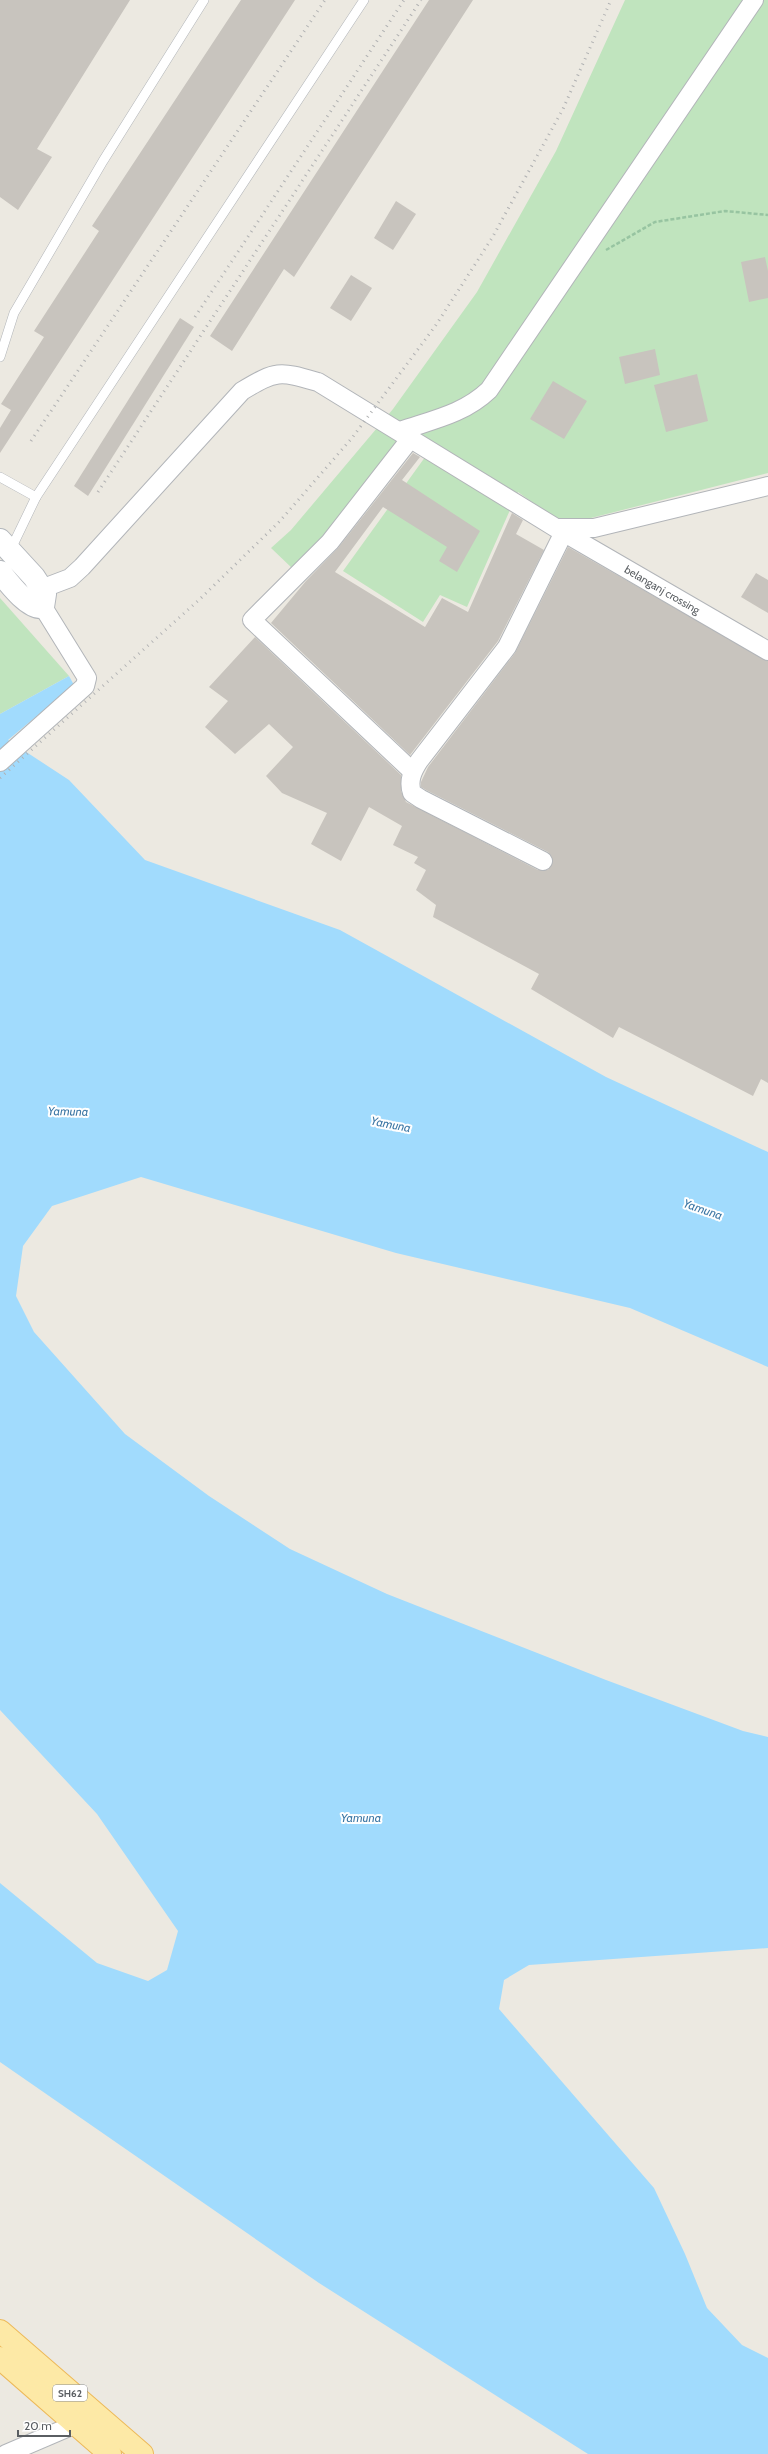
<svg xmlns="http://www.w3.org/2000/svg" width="768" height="2454" font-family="Cabin,sans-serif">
<rect width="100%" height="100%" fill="#ece9e1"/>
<g fill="#c0e4be">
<polygon points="625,0 768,0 768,473 591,518 558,521 518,492 467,607 440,595 423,622 343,571 428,453 404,439 329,539 293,569 271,548 291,530 393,409 477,292 556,151"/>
<polygon points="0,598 69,676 0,714"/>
</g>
<polygon fill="#a1dbfd" points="69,676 74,685 8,740 69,780 145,860 340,930 606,1077 768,1152 768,1367 630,1308 396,1253 141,1177 52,1206 23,1246 16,1296 34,1332 125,1434 209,1496 290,1549 387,1594 606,1680 743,1731 768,1737 768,1948 529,1965 504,1980 499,2009 654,2188 685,2254 707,2308 742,2345 768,2358 768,2454 588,2454 319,2283 0,2062 0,1883 97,1963 148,1981 167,1970 178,1931 97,1814 0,1710 0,714"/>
<g fill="#c8c4be">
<polygon points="0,0 130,0 37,149 52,157 18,210 0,197"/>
<polygon points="241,0 295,0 0,453 0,428 11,410 1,404 44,337 34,331 99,231 92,226"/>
<polygon points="429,0 473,0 294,277 284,269 232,351 210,336"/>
<polygon points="396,201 416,214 393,250 374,238"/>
<polygon points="765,257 768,271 768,298 749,302 741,262"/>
<polygon points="351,275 372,288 351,321 330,308"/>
<polygon points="180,318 194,327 88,496 74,486"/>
<polygon points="655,349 660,375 625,384 619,357"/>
<polygon points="697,374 708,421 666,432 654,385"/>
<polygon points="553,381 587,401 564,439 530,419"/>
<polygon points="413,453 420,457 402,480 480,531 457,572 439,561 447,547 383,507 335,572 425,627 442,598 468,612 512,513 523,520 516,534 544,550 498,641 410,755 271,623 306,581 338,548"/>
<polygon points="568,547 768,661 768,1083 761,1079 753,1096 619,1027 613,1038 531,989 539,974 433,917 436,905 416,890 426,870 414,863 418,857 393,845 402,826 369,807 341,861 311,844 327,813 282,793 266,776 293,747 269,724 235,754 205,727 228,701 209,687 255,637 401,775 401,791 406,802 538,870 548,870 553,861 548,852 426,790 421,787 421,782 428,767 515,653"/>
<polygon points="756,573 768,580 768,613 741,597"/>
</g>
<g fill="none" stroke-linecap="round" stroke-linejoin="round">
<g stroke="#b2b5b9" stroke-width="10">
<g id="service">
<polyline points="0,357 14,313 103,161 204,0"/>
<polyline points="0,477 36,497 10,551"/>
<polyline points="36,497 364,0"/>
</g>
</g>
<g stroke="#b2b5b9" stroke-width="20">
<g id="minor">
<path d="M 400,431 C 432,420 464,414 489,390 L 754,0"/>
<polyline points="411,438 330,542 252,620 412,771"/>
<polyline points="557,528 594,528 768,486"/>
<path id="s1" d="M 41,589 L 70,578 L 82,567 L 242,391 C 277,370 279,371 318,382 L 556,528 L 768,651"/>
<polyline points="0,762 85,686 87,678 43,607"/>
<path d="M 543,861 L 421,799 L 412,793 C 408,781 412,772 419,761 L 507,647 L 564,532"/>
<polyline points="6,2454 76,2424"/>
</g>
</g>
<g stroke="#b3b7bc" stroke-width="24">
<path id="secondary" d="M 0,540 L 34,577 L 45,594 L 43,607 C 29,610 8,582 0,572"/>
</g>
<g stroke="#edb959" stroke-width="24">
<g id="primary">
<polyline points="0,2331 142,2454"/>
<polyline points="0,2358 110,2454"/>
</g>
</g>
<polyline stroke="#97c4a1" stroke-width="2.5" stroke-dasharray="4 2" stroke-linecap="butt" points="606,250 655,222 725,211 768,215"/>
<use href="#service" stroke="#fff" stroke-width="9"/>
<use href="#minor" stroke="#fff" stroke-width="18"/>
<use href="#secondary" stroke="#fff" stroke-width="22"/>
<use href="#primary" stroke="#fde9a6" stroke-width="22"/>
<g stroke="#b0b1b2" stroke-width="3" stroke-dasharray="1 5" stroke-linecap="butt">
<polyline points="195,317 404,0"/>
<polyline points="31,441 325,0"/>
<polyline points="98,492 421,0"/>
<polyline points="0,778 200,599 280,521 352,438 436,325 492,238 563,109 611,0"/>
</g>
</g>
<g text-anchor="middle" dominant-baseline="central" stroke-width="4" stroke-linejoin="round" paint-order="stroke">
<rect fill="#fff" stroke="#8c8e91" stroke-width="1" x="53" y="2385" width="34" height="16" rx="3"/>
<g font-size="10" font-weight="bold" fill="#5a5e62">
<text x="70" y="2393">SH62</text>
</g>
<g font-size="11" fill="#5a5e62" stroke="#fff">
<text stroke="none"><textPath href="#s1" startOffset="768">belanganj crossing</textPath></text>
</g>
<g font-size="12" font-style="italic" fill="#3c77a5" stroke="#fff">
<text transform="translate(68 1111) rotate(1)">Yamuna</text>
<text transform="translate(391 1124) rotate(11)">Yamuna</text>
<text transform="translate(703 1209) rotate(19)">Yamuna</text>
<text x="361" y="1817">Yamuna</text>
</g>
</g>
<path d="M18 2430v6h52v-6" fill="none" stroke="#5a5e62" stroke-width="2"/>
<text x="24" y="2430" font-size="12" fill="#5a5e62" stroke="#ffffff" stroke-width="3" paint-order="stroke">20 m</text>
</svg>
